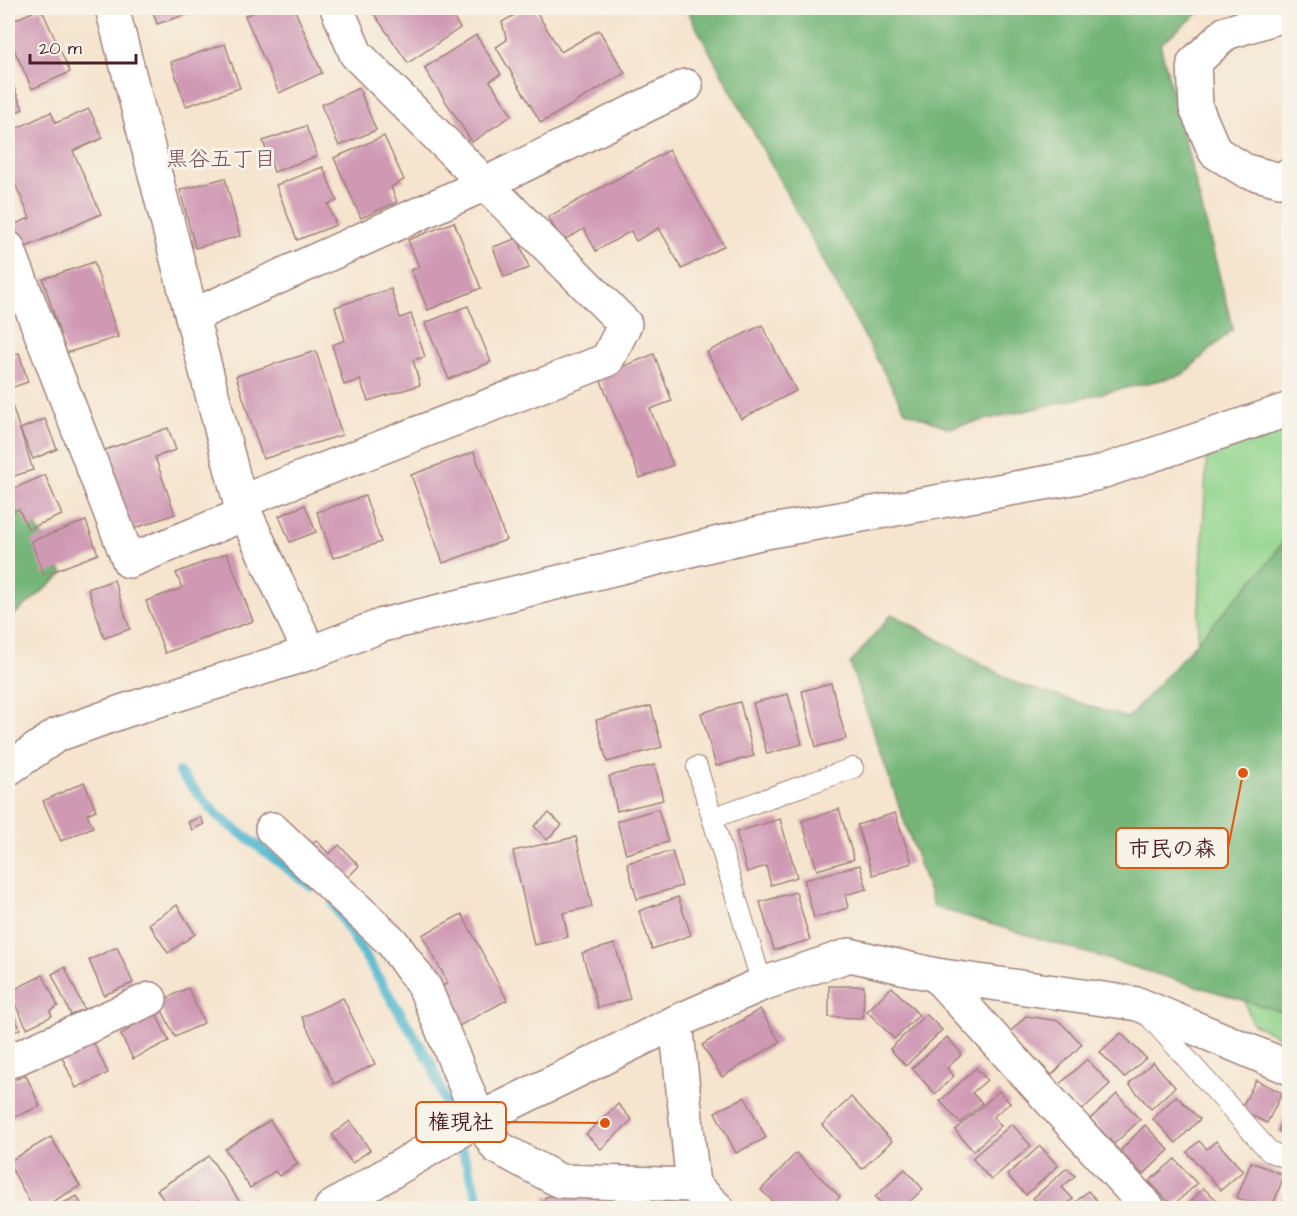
<svg xmlns="http://www.w3.org/2000/svg" width="1297" height="1216" font-family="'Architects Daughter','Klee One',sans-serif">
<rect width="100%" height="100%" fill="#f7f3e8"/>
<filter id="ink" filterUnits="userSpaceOnUse"><feTurbulence type="fractalNoise" baseFrequency=".0167" numOctaves="2"/><feDisplacementMap in="SourceGraphic" scale="12" xChannelSelector="R" yChannelSelector="G"/><feConvolveMatrix kernelMatrix="1 2 1 2 8 2 1 2 1" color-interpolation-filters="sRGB"/></filter>
<filter id="wash" filterUnits="userSpaceOnUse"><feTurbulence type="fractalNoise" baseFrequency=".008" numOctaves="4" result="noise"/><feDisplacementMap in="SourceGraphic" scale="24" xChannelSelector="R" yChannelSelector="G"/><feGaussianBlur stdDeviation="1.35" result="paint"/><feColorMatrix in="noise" values="0 0 0 0 0 0 0 0 0 0 0 0 0 0 0 0 0 1.4 0 .05"/><feComposite in="paint" operator="in"/></filter>
<g filter="url(#wash)">
<rect width="100%" height="100%" fill="#f5e4ce"/>
<polygon fill="#91d48c" stroke="#6e7a5c" stroke-width="1.5" points="1289,421 1289,1042 1252,1023 1197,859 1195,688 1207,451"/>
<g fill="#74b678" stroke="#5f6a52" stroke-width="1.5">
<polygon points="686,8 1205,8 1160,44 1233,329 1182,375 949,428 905,411"/>
<polygon points="8,476 63,574 8,620"/>
<polygon points="1289,533 1289,1014 934,907 850,664 892,614 1018,684 1128,718 1270,561"/>
</g>
<g fill="none" stroke-linecap="round" stroke-linejoin="round">
<g stroke="#50b6cf" stroke-width="10">
<polyline points="179,772 218,816 312,887"/>
<polyline points="333,904 432,1065 482,1208"/>
</g>
</g>
<g id="blocks">
<g fill="#cf99b4">
<polygon points="41,8 70,72 32,89 8,36 8,23"/>
<polygon points="152,8 206,8 157,24"/>
<polygon points="265,8 294,8 322,73 279,93 245,16"/>
<polygon points="370,8 447,8 460,28 408,63"/>
<polygon points="527,8 534,8 561,52 599,30 625,73 541,123 496,47 507,40 502,22"/>
<polygon points="476,35 501,74 490,81 512,115 472,142 424,68"/>
<polygon points="225,44 240,88 186,106 171,62"/>
<polygon points="8,74 23,109 8,116"/>
<polygon points="359,88 376,130 339,146 321,105"/>
<polygon points="89,109 103,138 73,151 101,214 24,248 13,225 30,218 15,184 8,188 8,147 14,144 9,132 51,112 56,123"/>
<polygon points="306,126 317,156 274,172 263,141"/>
<polygon points="384,136 404,180 391,187 397,202 361,218 334,158"/>
<polygon points="669,150 724,246 682,269 659,228 636,241 631,231 596,251 584,229 562,241 548,217"/>
<polygon points="323,167 337,201 328,204 336,225 297,240 276,185"/>
<polygon points="225,178 240,236 195,248 180,190"/>
<polygon points="454,222 481,288 428,310 411,270 419,267 408,240"/>
<polygon points="518,238 529,268 504,277 493,247"/>
<polygon points="94,262 118,337 66,353 43,279"/>
<polygon points="391,289 400,318 411,314 425,357 413,360 420,385 368,401 360,380 344,385 332,345 345,340 335,307"/>
<polygon points="468,306 491,362 449,379 425,323"/>
<polygon points="762,325 796,391 741,419 707,352"/>
<polygon points="316,351 342,435 263,459 236,376"/>
<polygon points="19,353 28,382 8,389 8,357"/>
<polygon points="654,354 672,401 650,409 673,465 640,478 599,376"/>
<polygon points="8,396 9,396 33,470 8,478"/>
<polygon points="45,419 57,449 33,459 20,429"/>
<polygon points="168,428 176,450 155,457 175,514 130,530 102,451"/>
<polygon points="474,452 506,540 443,563 411,475"/>
<polygon points="45,475 62,515 28,529 19,509 9,513 8,491"/>
<polygon points="365,496 381,542 333,558 317,512"/>
<polygon points="305,505 316,532 290,542 279,516"/>
<polygon points="86,521 98,554 44,575 31,541"/>
<polygon points="227,553 253,621 165,653 146,601 182,588 176,573"/>
<polygon points="114,580 130,629 104,638 88,589"/>
<polygon points="831,683 846,739 816,747 802,691"/>
<polygon points="788,694 802,744 767,754 753,703"/>
<polygon points="740,702 754,756 716,766 701,713"/>
<polygon points="651,706 662,747 607,762 596,720"/>
<polygon points="655,765 663,800 617,811 609,776"/>
<polygon points="84,782 96,810 87,814 93,827 61,841 43,801"/>
<polygon points="658,809 668,842 626,854 617,821"/>
<polygon points="839,809 854,859 817,870 802,821"/>
<polygon points="549,813 562,825 547,840 534,826"/>
<polygon points="895,813 912,863 873,875 857,825"/>
<polygon points="200,817 204,824 192,830 188,822"/>
<polygon points="780,819 797,877 771,885 766,866 747,872 736,832"/>
<polygon points="576,837 592,907 563,913 568,937 534,945 513,851"/>
<polygon points="316,840 329,854 339,845 359,866 343,882 308,847"/>
<polygon points="672,851 682,886 637,899 627,863"/>
<polygon points="860,865 867,889 845,895 848,908 814,918 804,880"/>
<polygon points="796,892 810,940 774,950 760,902"/>
<polygon points="678,897 691,935 652,949 639,911"/>
<polygon points="177,905 195,934 168,953 149,924"/>
<polygon points="462,914 507,1000 457,1027 437,989 448,983 422,935"/>
<polygon points="615,944 630,999 598,1008 582,953"/>
<polygon points="117,947 133,983 104,995 89,960"/>
<polygon points="65,967 84,1009 71,1015 52,974"/>
<polygon points="43,975 58,1006 50,1011 52,1016 27,1028 9,992"/>
<polygon points="829,986 864,986 863,1018 829,1017"/>
<polygon points="892,987 919,1015 894,1039 867,1011"/>
<polygon points="188,988 204,1023 175,1037 158,1002"/>
<polygon points="343,998 375,1064 334,1084 302,1017"/>
<polygon points="8,1003 20,1029 8,1035"/>
<polygon points="153,1007 169,1041 133,1059 121,1035 129,1029 125,1019"/>
<polygon points="760,1009 780,1042 722,1077 702,1045"/>
<polygon points="926,1014 942,1030 906,1066 890,1049"/>
<polygon points="1026,1016 1059,1021 1082,1044 1052,1075 1009,1033"/>
<polygon points="1121,1033 1146,1058 1124,1078 1100,1052"/>
<polygon points="90,1035 108,1073 76,1088 59,1050"/>
<polygon points="947,1037 962,1054 947,1068 954,1076 935,1094 912,1068"/>
<polygon points="1087,1059 1110,1084 1081,1111 1058,1086"/>
<polygon points="1153,1062 1175,1087 1151,1109 1129,1084"/>
<polygon points="976,1068 987,1080 972,1093 982,1103 960,1123 940,1101"/>
<polygon points="13,1073 17,1079 26,1075 40,1106 8,1120 8,1075"/>
<polygon points="1256,1080 1282,1093 1267,1123 1240,1110"/>
<polygon points="999,1091 1010,1103 993,1117 1001,1126 973,1151 955,1130"/>
<polygon points="1117,1094 1140,1120 1114,1144 1090,1119"/>
<polygon points="1176,1096 1200,1119 1176,1143 1153,1119"/>
<polygon points="745,1097 766,1138 736,1153 715,1112"/>
<polygon points="851,1097 892,1141 862,1169 822,1125"/>
<polygon points="618,1104 632,1120 601,1149 586,1134"/>
<polygon points="1290,1104 1290,1136 1278,1131"/>
<polygon points="270,1120 298,1164 279,1176 275,1171 250,1188 225,1149"/>
<polygon points="350,1121 370,1150 352,1163 332,1135"/>
<polygon points="1012,1124 1031,1146 991,1180 972,1158"/>
<polygon points="1145,1125 1169,1150 1143,1175 1120,1151"/>
<polygon points="51,1137 80,1186 42,1208 33,1208 8,1162"/>
<polygon points="1199,1141 1207,1149 1216,1141 1243,1171 1221,1190 1187,1152"/>
<polygon points="1040,1146 1058,1166 1026,1195 1007,1175"/>
<polygon points="796,1153 840,1197 829,1208 780,1208 761,1190"/>
<polygon points="209,1156 244,1208 202,1208 198,1202 187,1208 169,1208 157,1190"/>
<polygon points="1175,1159 1197,1184 1172,1206 1149,1181"/>
<polygon points="1251,1162 1284,1175 1272,1208 1237,1198"/>
<polygon points="1067,1168 1075,1176 1062,1187 1073,1199 1062,1208 1042,1208 1033,1198"/>
<polygon points="905,1169 923,1189 903,1208 886,1208 875,1197"/>
<polygon points="1289,1183 1290,1208 1281,1208"/>
<polygon points="1203,1188 1224,1206 1222,1208 1186,1208"/>
<polygon points="624,1189 627,1208 546,1208 545,1197"/>
<polygon points="1088,1191 1104,1208 1069,1208"/>
<polygon points="77,1196 83,1208 54,1208"/>
<polygon points="680,1199 681,1206 696,1202 697,1208 655,1208 654,1205"/>
</g>
</g>
</g>
<g filter="url(#ink)">
<use href="#blocks" fill-opacity="0" stroke="#a0827c" stroke-width="1.5"/>
<g fill="none" stroke-linecap="round" stroke-linejoin="round">
<g stroke="#a0827c" stroke-width="22">
<g id="service">
<polyline points="697,767 762,984"/>
<polyline points="712,818 853,768"/>
<polyline points="1146,1013 1270,1152 1290,1159"/>
</g>
</g>
<g stroke="#a0827c" stroke-width="36">
<g id="minor">
<polyline points="112,8 240,502 310,653"/>
<polyline points="1290,13 1226,33 1194,63 1196,108 1215,152 1246,171 1280,180 1290,175"/>
<polyline points="8,248 129,561 245,514"/>
<polyline points="192,316 485,184 686,86"/>
<polyline points="240,502 607,360 625,324 356,54 337,8"/>
<polyline points="8,769 57,735 124,711 310,653 383,625 760,533 1095,474 1290,409"/>
<polyline points="272,829 392,942 425,988 479,1119 497,1147 560,1181 693,1185 717,1208"/>
<polyline points="936,975 1148,1208"/>
<polyline points="676,1022 693,1185"/>
<polyline points="8,1062 150,999"/>
<polyline points="331,1208 479,1119 676,1022 762,984 850,955 936,975 1138,1004 1290,1068"/>
</g>
</g>
<use href="#service" stroke="#fff" stroke-width="20"/>
<use href="#minor" stroke="#fff" stroke-width="33"/>
</g>
</g>
<g text-anchor="middle" dominant-baseline="central" stroke-width="6" stroke-linejoin="round" paint-order="stroke">
<g font-size="22" fill="#794a5b" stroke="#f7f3e8">
<text x="221" y="159">黒谷五丁目</text>
</g>
</g>
<path fill="none" stroke="#e0560e" stroke-width="2" d="M1243 773L1228 848M605 1123L506 1122"/>
<g fill="#e0560e" stroke="#f7f3e8" stroke-width="2">
<circle cx="1243" cy="773" r="6"/>
<circle cx="605" cy="1123" r="6"/>
</g>
<g fill="#f7f3e8" stroke="#e0560e" stroke-width="2">
<rect x="1116" y="828" width="112" height="40" rx="6"/>
<rect x="416" y="1102" width="90" height="40" rx="6"/>
</g>
<g font-size="22" text-anchor="middle" font-weight="bold" fill="#4a1f2b">
<text x="1172" y="856">市民の森</text>
<text x="461" y="1129">権現社</text>
</g>
<rect width="1297" height="1216" fill="none" stroke="#f7f3e8" stroke-width="30"/>
<path d="M30 54v9h106v-9" fill="none" stroke="#4a1f2b" stroke-width="3"/>
<text x="39" y="54" font-size="18" fill="#4a1f2b" stroke="#f7f3e8" stroke-width="4.5" paint-order="stroke">20 m</text>
</svg>
